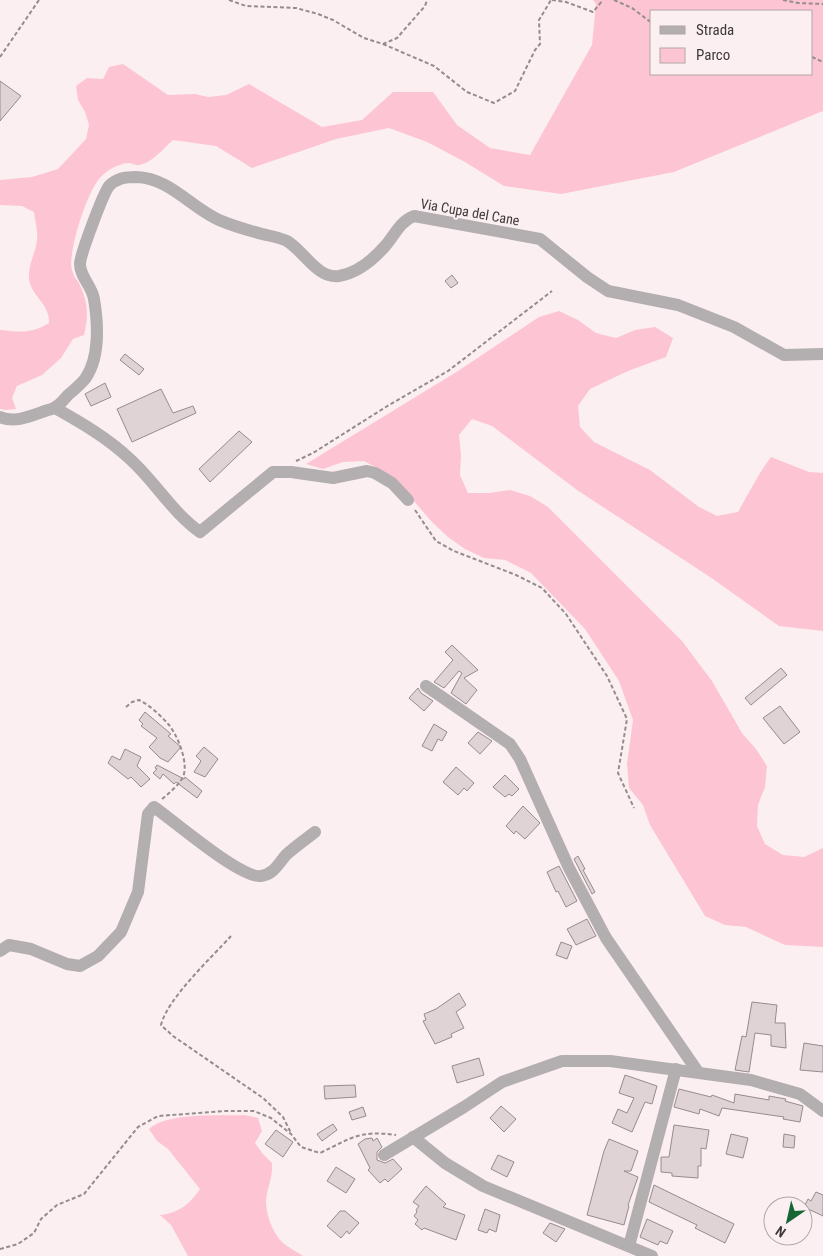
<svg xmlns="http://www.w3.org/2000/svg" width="823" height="1256" font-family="'Roboto Condensed',sans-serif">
<rect width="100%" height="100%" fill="#fceff2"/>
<g fill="#fdc5d4" fill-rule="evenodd">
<path d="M 593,0 L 823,0 L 823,111 L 674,172 L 561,194 L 504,186 L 465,162 L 427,142 L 389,128 L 336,139 L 252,168 L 216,146 L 173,140 C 164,148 152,163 139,165 C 136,166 132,163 128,163 C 118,164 107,170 101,177 C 88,188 67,254 72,270 C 73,275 76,279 79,283 C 88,302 89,315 84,335 L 73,339 L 61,358 L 42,375 L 17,386 L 12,398 L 16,409 L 6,410 L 0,409 L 0,330 C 19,332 31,334 49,323 C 50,303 30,296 29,278 C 28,264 36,252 37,240 C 38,231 35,221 34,212 L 22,206 L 0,205 L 0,180 L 32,177 L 58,169 L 86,139 L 89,125 L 85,112 L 78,100 L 76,86 L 87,78 L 103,79 L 109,67 L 123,64 L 168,95 L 195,94 L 208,97 L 226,95 L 249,84 L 322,127 L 362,120 L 393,92 L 433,92 L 457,125 L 490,148 L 530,155 L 592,45 L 596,4 ZM 812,11 L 812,74 L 652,74 L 652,11 Z"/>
<path d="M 559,311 L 578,320 L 596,333 L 616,338 L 635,330 L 655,327 L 673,338 L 666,357 L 628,371 L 590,389 L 578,406 L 580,427 L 594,442 L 650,470 L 699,507 L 717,516 L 738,512 C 749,493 758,474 771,457 L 809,472 L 823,473 L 823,631 L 779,626 L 710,577 L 577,490 L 492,426 L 472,419 L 459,435 L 461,455 L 460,475 L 468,493 L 489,493 L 510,490 L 530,496 L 548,507 L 682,641 L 712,681 L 742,733 L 756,749 L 767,766 L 765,787 L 758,805 L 757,826 L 765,844 L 783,855 L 804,857 L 823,848 L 823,947 L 785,945 L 746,927 L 725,925 L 705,916 L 650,825 L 643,805 L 629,788 L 627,764 L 633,720 L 619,681 L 585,629 L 531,573 L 505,560 L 484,558 L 465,549 L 448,537 L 432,522 L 393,477 L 364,461 L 343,462 L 323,469 L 306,464 L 458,371 L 539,317 Z"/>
<path d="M 245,1115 L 258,1118 L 262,1131 L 255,1143 L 263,1154 L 272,1163 C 273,1179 267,1187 266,1201 C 266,1214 272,1231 281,1241 C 287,1247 296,1251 303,1256 L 188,1256 L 171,1225 L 160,1215 C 179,1213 190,1204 200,1189 L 168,1149 L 157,1141 L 149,1129 C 167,1112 220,1116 245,1115 Z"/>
</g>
<g fill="#e0d3d6" stroke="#968b8d">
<polygon points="0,81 21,96 0,121"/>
<polygon points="452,275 458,283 451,288 445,281"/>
<polygon points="125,354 144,369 139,375 120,360"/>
<polygon points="105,383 111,397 91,406 85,394"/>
<polygon points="161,389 173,413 193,406 196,413 132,442 117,409"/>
<polygon points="239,431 252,442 210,482 199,469"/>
<polygon points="452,645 478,670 464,678 477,690 466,704 451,693 462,673 459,671 444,688 434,682 453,660 445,652"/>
<polygon points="781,668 787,675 751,705 745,698"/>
<polygon points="418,688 421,693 433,701 424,711 409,698"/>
<polygon points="780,706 800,732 784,744 763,718"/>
<polygon points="145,712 171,734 168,736 181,747 168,762 160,758 149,747 157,738 141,726 143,724 139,720"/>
<polygon points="434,724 447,732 442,741 438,739 432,751 422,746"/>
<polygon points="478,732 492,741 480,754 468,743"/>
<polygon points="204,747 218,759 205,777 194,772 201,761 196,756"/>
<polygon points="125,749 141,757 137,766 150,779 141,787 131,777 128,779 108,763 112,756 120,760"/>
<polygon points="157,765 184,779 185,777 202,791 197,798 176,782 174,784 163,774 160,779 153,773 157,769 155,768"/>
<polygon points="456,767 474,783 467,791 464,788 458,795 443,782"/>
<polygon points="505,775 519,789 512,796 509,794 505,797 493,787"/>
<polygon points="523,806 540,823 525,839 516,831 514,834 506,826"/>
<polygon points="578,856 585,869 583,870 595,892 592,894 574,859"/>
<polygon points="559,866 577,901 566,907 558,891 556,892 547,872"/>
<polygon points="587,919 596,936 576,945 567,929"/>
<polygon points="561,942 572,946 567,959 556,955"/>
<polygon points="459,993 466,1005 456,1012 464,1028 451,1034 452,1037 435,1044 423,1021 426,1020 424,1014 436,1009"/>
<polygon points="752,1002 777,1005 775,1023 785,1023 786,1048 771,1046 771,1035 755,1033 749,1072 735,1070 742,1036 746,1037"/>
<polygon points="804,1043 823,1046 823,1072 800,1070"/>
<polygon points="479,1058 484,1075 457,1083 452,1066"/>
<polygon points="625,1075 657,1086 652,1104 645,1102 632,1132 612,1123 618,1109 627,1113 634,1098 619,1093"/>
<polygon points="355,1085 356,1097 325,1099 324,1086"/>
<polygon points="679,1089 711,1097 712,1095 734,1103 735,1094 769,1100 769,1096 786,1099 785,1101 803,1106 800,1122 783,1119 784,1117 722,1108 719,1116 700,1109 699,1114 674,1107"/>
<polygon points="501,1106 516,1119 504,1132 490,1118"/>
<polygon points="363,1107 366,1116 352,1120 349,1112"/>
<polygon points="333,1124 337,1130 322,1141 317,1134"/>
<polygon points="674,1125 709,1130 706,1149 701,1148 701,1166 698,1166 698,1178 672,1176 672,1173 661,1172 661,1157 669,1157"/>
<polygon points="276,1130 293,1142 283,1157 265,1144"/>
<polygon points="731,1134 748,1138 743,1158 726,1154"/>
<polygon points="784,1134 795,1136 794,1148 783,1147"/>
<polygon points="372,1138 373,1141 377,1138 382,1147 377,1152 377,1160 385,1163 393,1159 402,1169 388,1182 385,1179 380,1183 368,1170 370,1168 358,1144 365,1139"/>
<polygon points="609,1139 638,1151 631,1171 624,1171 638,1177 628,1205 629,1206 624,1225 587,1215 604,1151"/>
<polygon points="498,1155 514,1162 507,1177 491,1169"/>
<polygon points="336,1167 355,1179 346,1193 327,1181"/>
<polygon points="654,1185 734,1224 725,1243 695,1228 697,1225 649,1202"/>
<polygon points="426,1186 446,1204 443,1207 465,1215 456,1240 424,1228 422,1230 415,1224 418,1220 414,1216 417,1212 416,1210 419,1206 413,1202"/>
<polygon points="816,1192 823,1195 823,1216 804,1207 808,1199 811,1201"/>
<polygon points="485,1209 500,1215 496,1232 489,1229 487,1233 478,1230"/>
<polygon points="340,1211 345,1211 359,1223 349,1234 347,1231 341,1238 327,1226"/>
<polygon points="647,1219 673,1231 667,1244 660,1241 658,1245 640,1237"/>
<polygon points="550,1223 565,1229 556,1242 543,1233"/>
</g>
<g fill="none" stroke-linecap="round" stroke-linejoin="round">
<g stroke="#948c8d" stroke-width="2" stroke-dasharray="4 2.5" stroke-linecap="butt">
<polyline points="229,0 246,6 296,8 318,14 333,20 364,38 383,44 397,38 425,6 427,0"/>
<polyline points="552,0 566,2 593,12 603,0"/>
<polyline points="614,0 632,8 652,23"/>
<polyline points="783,0 798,3 823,4"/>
<polyline points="383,44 434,66 467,92 494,103 515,91 535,50 540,44 539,20 551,0"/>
<polyline points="0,57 39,0"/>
<polyline points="812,57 823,62"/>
<polyline points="296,461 313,453 389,405 448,371 552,291"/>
<polyline points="415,510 436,541 454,551 516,575 542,588 566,614 607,676 627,719 618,773 634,808"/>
<path d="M 126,707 L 132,702 L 139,700 C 151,706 161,716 169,725 C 178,736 189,764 183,777 C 178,786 169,793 161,800"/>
<path d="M 231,936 C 212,957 167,999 161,1025 L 173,1036 L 263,1098 L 283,1117 L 291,1133"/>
<path d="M 0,1249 L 18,1244 L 34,1233 L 41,1219 L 57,1205 L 84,1194 L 138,1127 L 158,1116 L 225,1111 L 254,1111 L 271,1118 L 291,1134 L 301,1147 L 320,1153 C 352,1138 358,1130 396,1135"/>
</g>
<g stroke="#b3aeaf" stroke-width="12">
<path d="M 55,408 C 82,423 109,439 131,460 C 156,483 173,513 200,532 L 273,472 L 291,472 L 333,478 L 367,471 L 375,473 L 392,483 L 408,500"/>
<path d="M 0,417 C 15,424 33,415 48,410 C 57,408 62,402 68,395 C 74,390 80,385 85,379 C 100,358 98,323 94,299 C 92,286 80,277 80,264 C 80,255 103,194 109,186 C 117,178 125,177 136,177 C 170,178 190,207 219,220 C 233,226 247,230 262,234 C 270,236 279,237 287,241 C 304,251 317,279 339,276 C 357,273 374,259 386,245 C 395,235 399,222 414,216 L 540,239 L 587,277 L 608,291 L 678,305 L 734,327 L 784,355 L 823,354"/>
<polyline points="426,686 510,744 520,759 569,868 606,938 698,1072"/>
<path d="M 0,951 L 9,945 L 31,949 L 67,964 L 80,966 L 98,956 L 121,932 L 138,892 L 148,814 L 154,807 C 174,821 241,879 261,876 C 275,874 279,862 287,854 C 296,846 306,839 315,832"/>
<polyline points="413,1137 445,1163 483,1186 652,1256"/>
<polyline points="384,1155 464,1107 502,1082 562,1061 610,1061 751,1080 800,1094 823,1111"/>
<polyline points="629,1246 676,1069"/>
</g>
</g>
<g text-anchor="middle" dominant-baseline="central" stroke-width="4" stroke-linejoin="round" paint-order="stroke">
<g font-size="14" fill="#3d3839" stroke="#fceff2">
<text transform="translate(470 212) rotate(10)">Via Cupa del Cane</text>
</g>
</g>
<rect x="650" y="10" width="162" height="65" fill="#fceff2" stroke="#b0a6a8"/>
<rect x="660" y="26" width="25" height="8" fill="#b3aeaf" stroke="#b0a6a8"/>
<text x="696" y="35" font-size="15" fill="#3d3839">Strada</text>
<rect x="660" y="48" width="25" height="15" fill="#fdc5d4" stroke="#b0a6a8"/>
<text x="696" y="60" font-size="15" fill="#3d3839">Parco</text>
<g transform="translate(788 1221) rotate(214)"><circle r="24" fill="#fceff2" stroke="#b0a6a8"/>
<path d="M0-4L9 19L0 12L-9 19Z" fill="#196635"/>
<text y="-8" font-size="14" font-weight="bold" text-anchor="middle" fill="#3d3839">N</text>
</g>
</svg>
